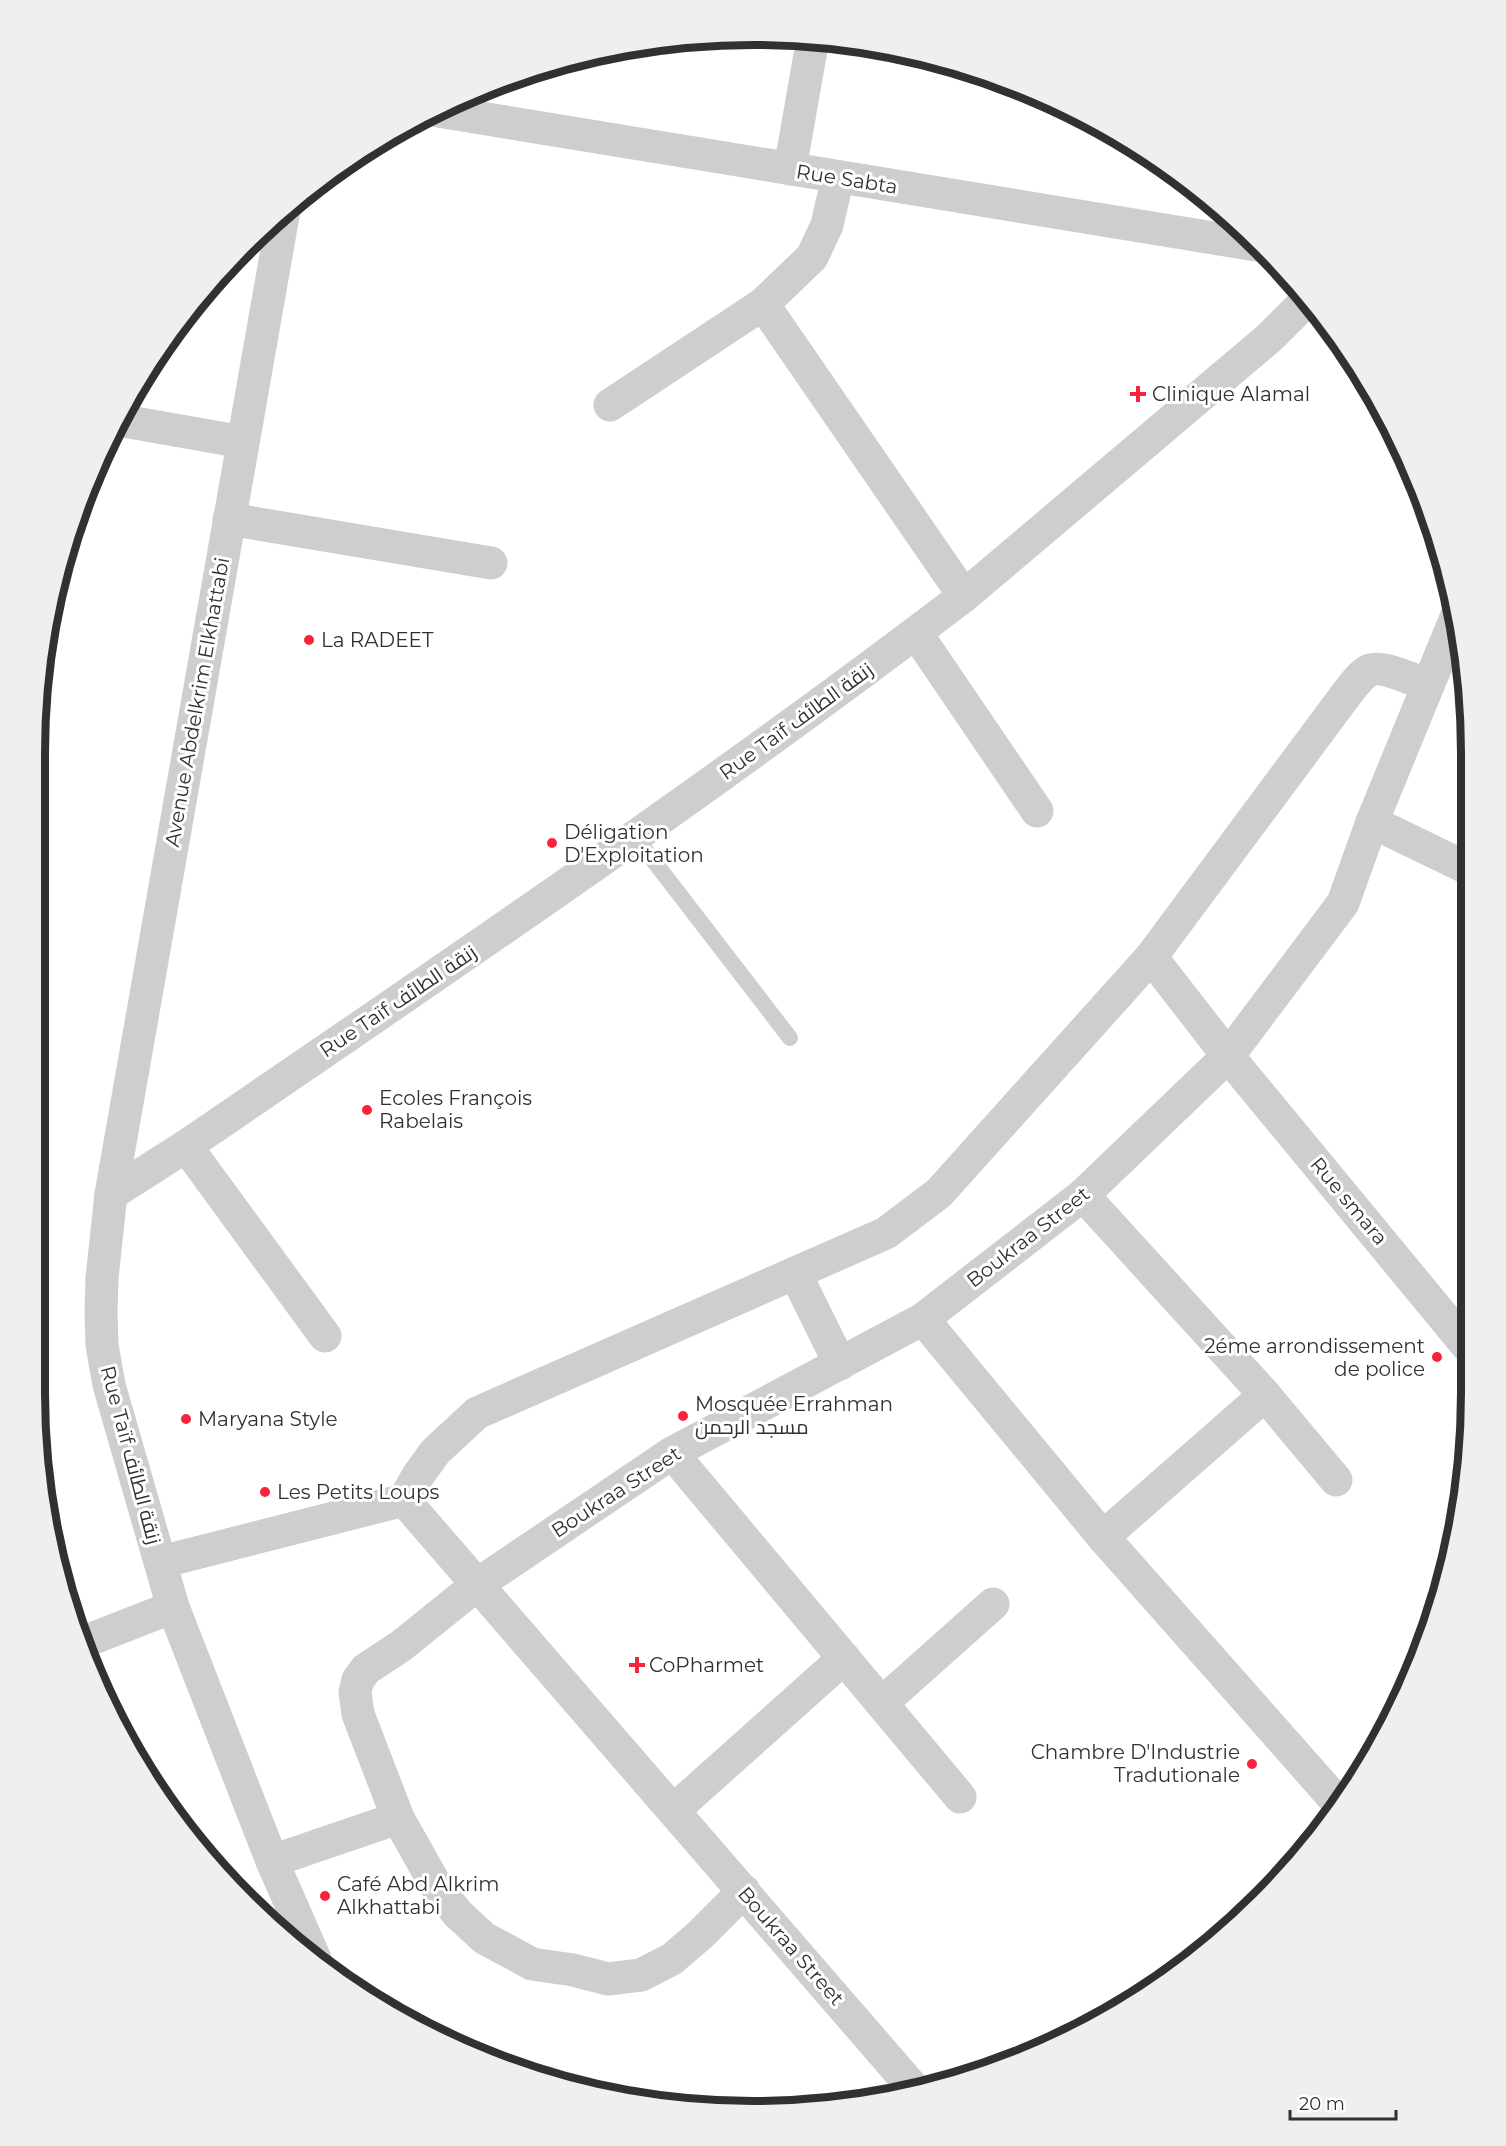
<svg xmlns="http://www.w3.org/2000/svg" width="1506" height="2146" font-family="Montserrat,Cairo,sans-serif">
<rect width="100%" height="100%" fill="#fff"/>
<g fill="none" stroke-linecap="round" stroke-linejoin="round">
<polyline stroke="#cecece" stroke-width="16" points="636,838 790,1038"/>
<g stroke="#cecece" stroke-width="33">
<polyline points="438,111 1256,245"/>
<polyline points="790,169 813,38"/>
<polyline points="763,304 964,596"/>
<polyline points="610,405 763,304 812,257 827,225 838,177"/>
<polyline points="118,420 243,442"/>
<polyline points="229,519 491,563"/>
<polyline points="916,633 1037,811"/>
<polyline points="1372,822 1457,615"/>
<polyline points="1151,957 1228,1056 1469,1348"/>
<polyline points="186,1146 325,1336"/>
<polyline points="111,1194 284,210"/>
<polyline points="1083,1195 1265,1395 1336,1480"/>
<polyline points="795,1273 840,1364"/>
<polyline points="923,1319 1103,1537 1339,1804"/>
<polyline points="672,1453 960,1797"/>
<polyline points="404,1500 915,2090"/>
<polyline points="1103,1537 1265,1395"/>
<path d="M 161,1562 L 404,1500 L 417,1477 L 435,1452 L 477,1413 L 886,1233 L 939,1193 L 1151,957 L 1342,700 C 1349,691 1358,677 1368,671 C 1381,664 1413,680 1427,685"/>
<polyline points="81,1643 173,1607"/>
<polyline points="882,1703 993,1604"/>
<polyline points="674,1810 844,1658"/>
<polyline points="272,1861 398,1818"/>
<polyline points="744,1891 700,1935 672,1959 641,1975 608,1979 573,1970 532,1964 510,1952 484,1938 458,1914 438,1889 398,1818 358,1714 355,1692 358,1680 366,1669 401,1646 478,1584 672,1453 923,1319 1083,1195 1228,1056 1343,903 1372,822 1467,868"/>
<path d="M 315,1959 L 272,1861 L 173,1607 L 109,1385 L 102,1345 L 101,1312 L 102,1278 L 111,1194 L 186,1146 C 448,967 711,789 964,596 L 1269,338 L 1307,300"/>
</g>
</g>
<g fill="#f7243b" stroke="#fff" stroke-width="2">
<path d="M1135 385h6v6h6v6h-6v6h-6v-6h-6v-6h6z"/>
<circle cx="309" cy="640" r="6"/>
<circle cx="552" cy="843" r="6"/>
<circle cx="367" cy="1110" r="6"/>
<circle cx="1437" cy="1357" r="6"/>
<circle cx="683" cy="1416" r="6"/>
<circle cx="186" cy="1419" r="6"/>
<circle cx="265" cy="1492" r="6"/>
<path d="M634 1656h6v6h6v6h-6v6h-6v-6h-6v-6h6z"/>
<circle cx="1252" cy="1764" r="6"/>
<circle cx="325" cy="1896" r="6"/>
</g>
<g text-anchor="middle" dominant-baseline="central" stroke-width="6" stroke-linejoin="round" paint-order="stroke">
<g font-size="20" fill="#313131" stroke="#fff">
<text transform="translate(847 179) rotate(9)">Rue Sabta</text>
<text transform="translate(197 702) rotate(-80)">Avenue Abdelkrim Elkhattabi</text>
<text transform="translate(796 721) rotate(-36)">Rue Taïf زنقة الطائف</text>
<text transform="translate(398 1001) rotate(-34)">Rue Taïf زنقة الطائف</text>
<text transform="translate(1349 1201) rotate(50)">Rue smara</text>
<text transform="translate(1028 1237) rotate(-38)">Boukraa Street</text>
<text transform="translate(131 1455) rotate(75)">Rue Taïf زنقة الطائف</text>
<text transform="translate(616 1492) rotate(-33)">Boukraa Street</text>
<text transform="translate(791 1946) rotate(49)">Boukraa Street</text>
</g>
<g font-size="20" fill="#313131" stroke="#fff" text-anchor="start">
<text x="1152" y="394">Clinique Alamal</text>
<text x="321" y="640">La RADEET</text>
<text x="564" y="832">Déligation<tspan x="564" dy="23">D'Exploitation</tspan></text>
<text x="379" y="1098">Ecoles François<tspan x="379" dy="23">Rabelais</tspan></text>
<text x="1425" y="1346" text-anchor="end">2éme arrondissement<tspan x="1425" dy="23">de police</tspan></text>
<text x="695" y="1404">Mosquée Errahman<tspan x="695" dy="23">مسجد الرحمن</tspan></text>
<text x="198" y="1419">Maryana Style</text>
<text x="277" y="1492">Les Petits Loups</text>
<text x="649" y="1665">CoPharmet</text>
<text x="1240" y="1752" text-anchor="end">Chambre D'Industrie<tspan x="1240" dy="23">Tradutionale</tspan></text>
<text x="337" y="1884">Café Abd Alkrim<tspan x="337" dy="23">Alkhattabi</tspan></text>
</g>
</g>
<path d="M0 0H1506V2146H0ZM753 45H753A708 708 0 0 1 1461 753V1393A708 708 0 0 1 753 2101H753A708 708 0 0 1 45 1393V753A708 708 0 0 1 753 45Z" fill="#efefef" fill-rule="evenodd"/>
<path fill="none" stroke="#313131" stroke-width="8" d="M753 45H753A708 708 0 0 1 1461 753V1393A708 708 0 0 1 753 2101H753A708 708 0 0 1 45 1393V753A708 708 0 0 1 753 45Z"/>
<path d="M1290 2110v9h106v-9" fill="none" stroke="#313131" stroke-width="3"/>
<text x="1299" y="2110" font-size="18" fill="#313131" stroke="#ffffff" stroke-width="4.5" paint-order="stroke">20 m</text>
</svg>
